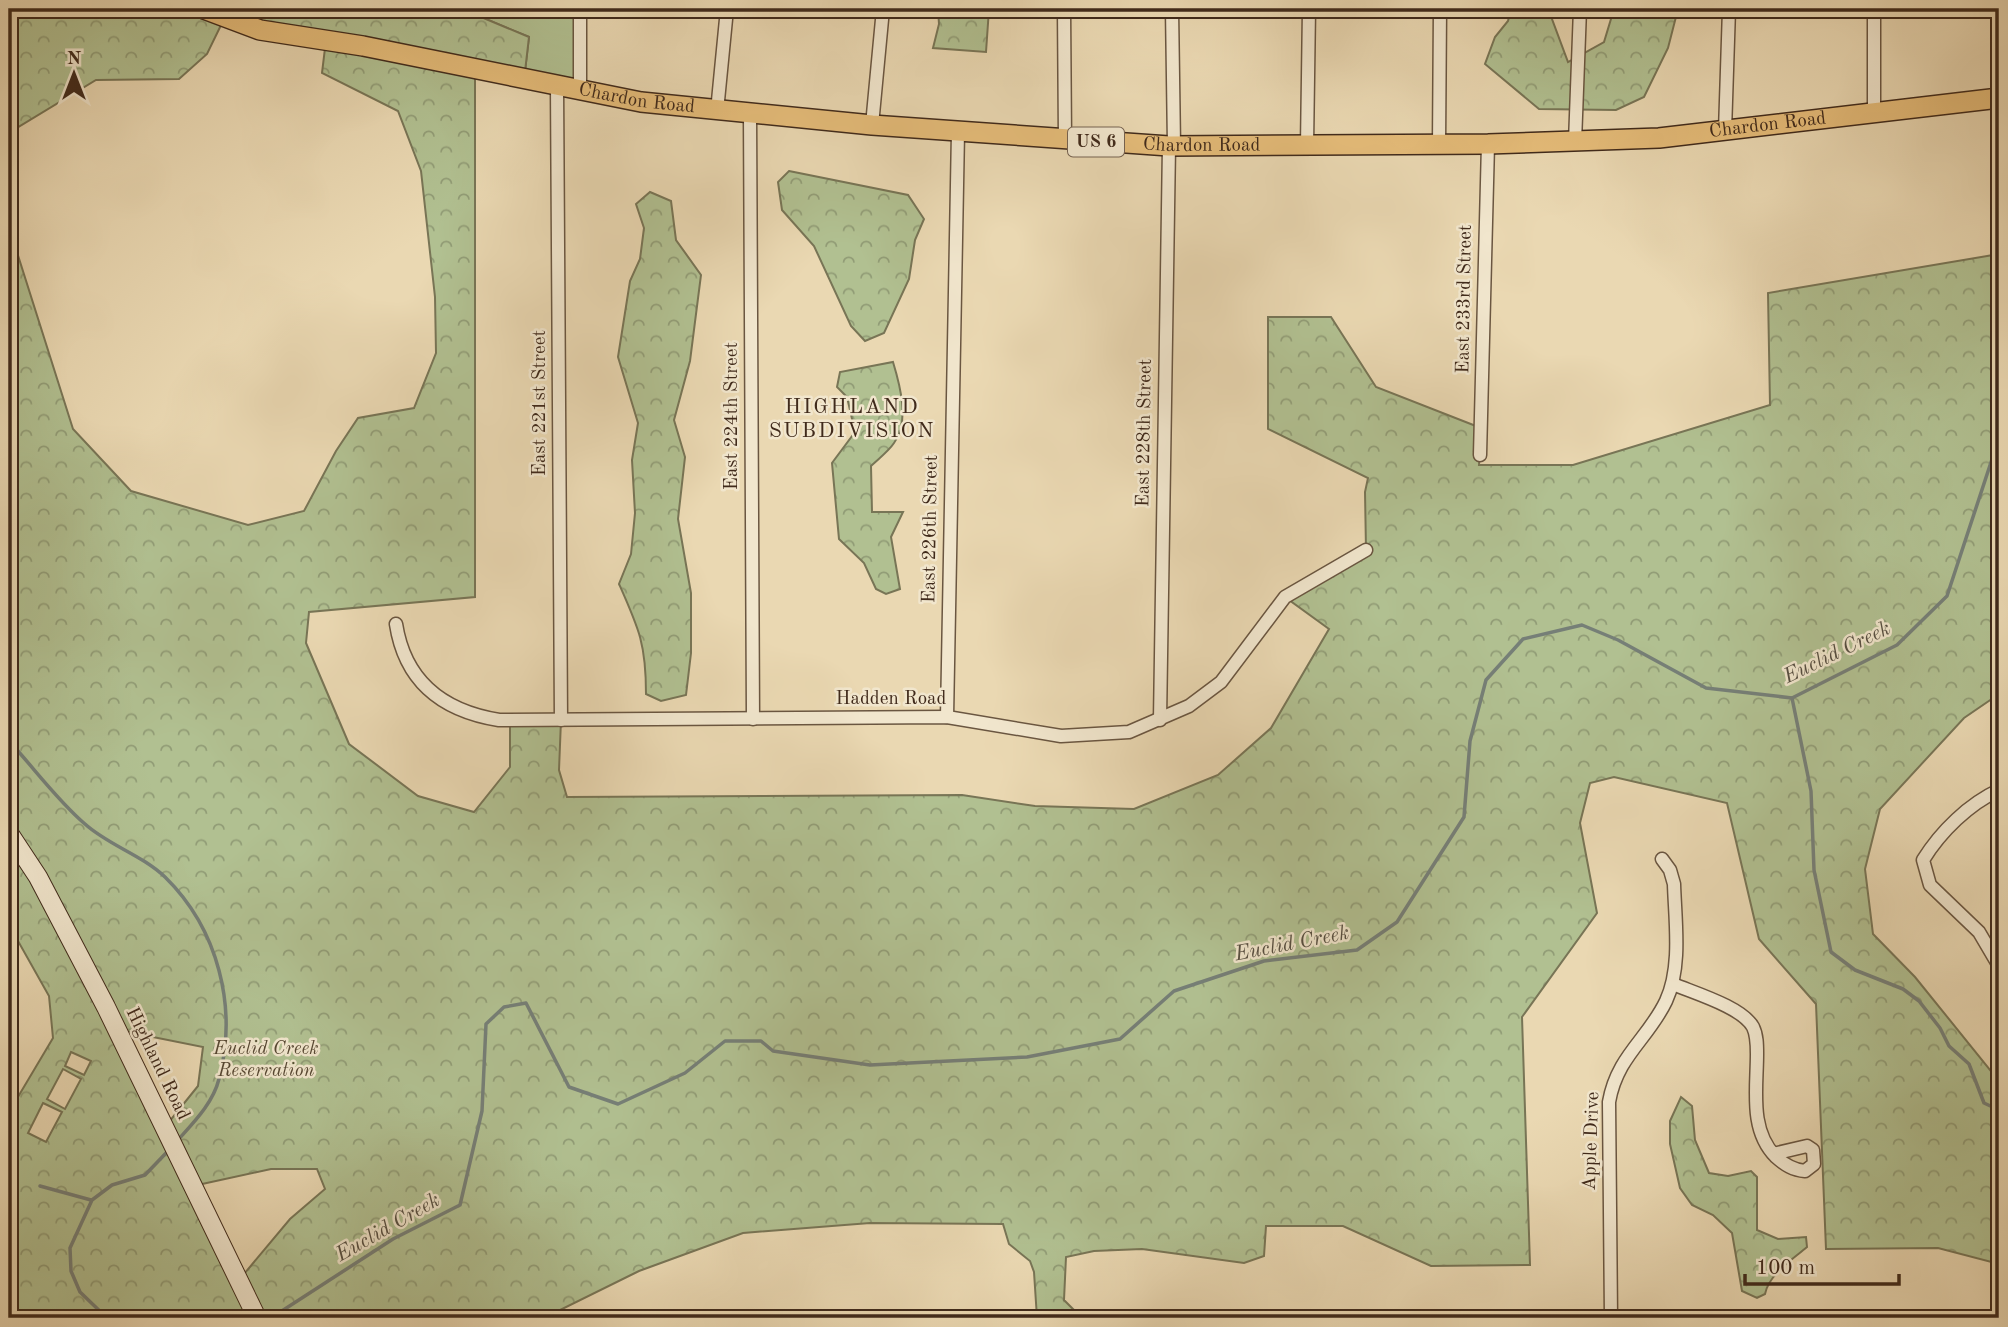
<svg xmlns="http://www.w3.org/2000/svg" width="2008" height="1327" font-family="'Old Standard TT',serif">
<defs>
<pattern id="forest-crowns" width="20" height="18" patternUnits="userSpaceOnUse" patternTransform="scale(1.75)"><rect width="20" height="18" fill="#b1c091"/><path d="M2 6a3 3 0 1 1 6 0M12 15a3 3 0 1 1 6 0" fill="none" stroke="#919c76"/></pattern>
</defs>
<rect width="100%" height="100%" fill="#ead8b2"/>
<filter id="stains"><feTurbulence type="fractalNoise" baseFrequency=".00286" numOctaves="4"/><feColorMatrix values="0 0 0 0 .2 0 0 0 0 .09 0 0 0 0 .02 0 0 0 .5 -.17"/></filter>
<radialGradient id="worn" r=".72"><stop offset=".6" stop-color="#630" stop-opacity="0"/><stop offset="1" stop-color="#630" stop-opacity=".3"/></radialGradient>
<polygon fill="#b1c091" stroke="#787556" stroke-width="2" points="462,9 580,9 580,91 524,80 529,37"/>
<g fill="url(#forest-crowns)" stroke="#787556" stroke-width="2" fill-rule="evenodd">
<path d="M 9,9 L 462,9 L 529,37 L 524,80 L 475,70 L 475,597 L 309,612 L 306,643 L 349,744 L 418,796 L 474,812 L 510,767 L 510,720 L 561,720 L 559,770 L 567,797 L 962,795 L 1035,806 L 1134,809 L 1218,775 L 1271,728 L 1329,629 L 1285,597 L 1366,550 L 1365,492 L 1368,478 L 1268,429 L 1268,317 L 1331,317 L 1376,387 L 1481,428 L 1479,465 L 1573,465 L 1770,405 L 1768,293 L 1999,254 L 1999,694 L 1964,718 L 1880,809 L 1865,869 L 1873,934 L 1915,977 L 1999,1081 L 1999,1264 L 1938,1248 L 1826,1249 L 1816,1004 L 1759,939 L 1727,803 L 1614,777 L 1590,783 L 1580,823 L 1597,913 L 1522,1017 L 1530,1265 L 1431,1266 L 1343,1226 L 1266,1226 L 1264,1256 L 1244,1263 L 1142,1249 L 1094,1251 L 1066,1257 L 1064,1300 L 1082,1318 L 1037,1318 L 1034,1272 L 1030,1261 L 1009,1244 L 1003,1224 L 870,1223 L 743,1233 L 639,1271 L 544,1318 L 9,1318 L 9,1112 L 53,1038 L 49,996 L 9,925 L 9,227 L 73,429 L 131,491 L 248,525 L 304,511 L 336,451 L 358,418 L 414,408 L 436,353 L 435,297 L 421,171 L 398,111 L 322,73 L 326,40 L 224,19 L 207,54 L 179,79 L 96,80 L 12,131 L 9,145 ZM 118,1030 L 203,1047 L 198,1086 L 165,1127 ZM 71,1052 L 91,1061 L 84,1075 L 65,1066 ZM 63,1069 L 81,1079 L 65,1109 L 47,1099 ZM 43,1103 L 62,1112 L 46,1142 L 28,1133 ZM 271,1169 L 317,1169 L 325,1189 L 290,1219 L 239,1280 L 193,1186 Z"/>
<polygon points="938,9 989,9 986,52 933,48 939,24"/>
<polygon points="1511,9 1553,9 1552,19 1568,62 1604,42 1614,9 1678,9 1668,48 1644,97 1616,110 1539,109 1485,64 1495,37 1508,21"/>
<polygon points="789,171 908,195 924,219 915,240 909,279 884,333 865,341 851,326 814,246 782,210 778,182"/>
<path d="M 650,192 L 671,201 L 676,240 L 701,275 L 690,361 L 674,420 L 685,457 L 678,519 L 691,593 L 691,653 L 686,695 L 661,701 L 646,694 C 646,644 639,629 619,584 L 631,554 L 635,513 L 632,460 L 638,423 L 618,357 L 630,281 L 640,259 L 644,228 L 636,204 Z"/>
<path d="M 893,362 C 900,385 910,422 894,443 C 888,452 878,459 871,466 L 872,512 L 903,512 L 891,537 L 900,589 L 886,594 L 876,589 L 864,563 L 839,539 L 832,463 L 855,432 L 847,397 L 837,387 L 840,372 Z"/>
<path d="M 1681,1097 L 1692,1106 L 1695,1140 L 1709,1173 L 1728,1176 L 1751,1171 L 1757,1177 L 1757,1230 L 1778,1239 L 1806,1237 L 1807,1247 C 1792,1260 1769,1274 1765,1294 L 1757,1298 L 1742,1291 L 1732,1233 L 1713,1215 L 1692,1205 L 1680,1188 L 1670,1144 L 1670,1121 Z"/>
</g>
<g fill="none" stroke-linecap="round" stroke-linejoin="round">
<g stroke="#767f77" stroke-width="3.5">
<polyline points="1792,698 1811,791 1814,870 1831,952 1855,970 1903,989 1919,1001 1940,1028 1949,1046 1969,1064 1984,1103 1999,1110"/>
<path d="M 9,741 C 34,768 57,800 85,824 C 108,845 142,855 165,877 C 218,929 238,1007 219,1079 C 213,1103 194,1122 178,1140"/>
<polyline points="40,1186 91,1200"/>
<polyline points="107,1318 80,1292 71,1271 70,1248 92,1200 112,1185 145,1175 168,1151"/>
<polyline points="271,1318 393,1239 460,1205 482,1111 486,1024 504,1007 526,1003 569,1087 618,1104 685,1073 725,1041 761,1041 773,1051 870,1065 1027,1057 1120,1039 1174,991 1264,961 1357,950 1397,922 1464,817 1470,741 1486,680 1523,639 1582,625 1618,640 1706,688 1792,698 1897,645 1947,596 1999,438"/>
</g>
<g stroke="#6a5641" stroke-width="15">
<g id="street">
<polyline points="580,9 580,91"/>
<polyline points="1064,9 1065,141"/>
<polyline points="1172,9 1174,146"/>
<polyline points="1874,9 1874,113"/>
<polyline points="557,86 561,720"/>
<polyline points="717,111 727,9"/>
<polyline points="750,114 753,719"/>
<polyline points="872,125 883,9"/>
<polyline points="1725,131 1729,9"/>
<polyline points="1575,142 1580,9"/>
<polyline points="1439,144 1440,9"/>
<polyline points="1307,145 1309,9"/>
<polyline points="1480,455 1488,144"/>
<path d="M 396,624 C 405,682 443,711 499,720 L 947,717 L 1061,736 L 1129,732 L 1189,706 L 1221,682 L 1285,597 L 1366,550"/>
<polyline points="947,717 958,132"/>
<polyline points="1160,720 1169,146"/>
<path d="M 1999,790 C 1969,804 1941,831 1923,860 L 1930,885 L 1979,932 L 1999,966"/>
<path d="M 1673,984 C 1694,993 1742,1007 1753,1027 C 1757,1035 1757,1045 1757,1054 C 1757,1089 1749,1130 1776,1157 C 1785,1165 1793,1170 1805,1171 L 1814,1164 L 1813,1150 L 1807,1146 L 1773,1154"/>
<path d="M 1611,1318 L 1609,1102 C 1617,1056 1648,1039 1666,1001 C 1682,967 1675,920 1674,884 L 1670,870 L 1662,859"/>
</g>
</g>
<g stroke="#402a1b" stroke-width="20">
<polyline id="secondary" points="9,833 38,877 106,1007 257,1318"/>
</g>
<g stroke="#402a1b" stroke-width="22">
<g id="primary">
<path id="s1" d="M 204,9 L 260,30 L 363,46 L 641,102 L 872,125 L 1169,146 L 1488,144 L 1659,138 L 1999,98"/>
</g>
</g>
<use href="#street" stroke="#f1e6cd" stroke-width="12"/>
<use href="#secondary" stroke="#f1e6cd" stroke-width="18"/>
<use href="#primary" stroke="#e5bc79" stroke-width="19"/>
</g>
<g text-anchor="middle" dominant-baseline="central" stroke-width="5" stroke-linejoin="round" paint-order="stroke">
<rect fill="#f1e6cd" stroke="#756250" stroke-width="2" x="1068" y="127.5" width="56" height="29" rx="5"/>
<g font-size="18" font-weight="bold" fill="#402a1b">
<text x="1096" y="142">US 6</text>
</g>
<g font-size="19" fill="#402a1b" stroke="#f1e6cd">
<text stroke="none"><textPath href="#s1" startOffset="443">Chardon Road</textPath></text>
<text stroke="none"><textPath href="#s1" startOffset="1577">Chardon Road</textPath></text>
<text stroke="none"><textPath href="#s1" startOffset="1010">Chardon Road</textPath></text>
<text transform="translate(1465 299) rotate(-89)">East 233rd Street</text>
<text transform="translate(540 403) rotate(-90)">East 221st Street</text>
<text transform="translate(732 416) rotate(-90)">East 224th Street</text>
<text transform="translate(1145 433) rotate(-89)">East 228th Street</text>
<text transform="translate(931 529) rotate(-89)">East 226th Street</text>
<text x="891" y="699">Hadden Road</text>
<text transform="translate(157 1064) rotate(64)">Highland Road</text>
<text transform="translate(1592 1141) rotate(-88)">Apple Drive</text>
</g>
<g font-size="19" font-style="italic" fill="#574833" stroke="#f1e6cd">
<text x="266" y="1049">Euclid Creek<tspan x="266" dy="22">Reservation</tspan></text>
</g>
<g font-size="21" letter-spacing="2" fill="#402a1b" stroke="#f1e6cd">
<text x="852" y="407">HIGHLAND<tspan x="852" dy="24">SUBDIVISION</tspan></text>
</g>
<g font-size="21" font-style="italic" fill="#564e41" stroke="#f1e6cd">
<text transform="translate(1837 653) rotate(-26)">Euclid Creek</text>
<text transform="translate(1292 944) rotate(-11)">Euclid Creek</text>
<text transform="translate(388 1228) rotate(-30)">Euclid Creek</text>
</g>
</g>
<rect width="2008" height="1327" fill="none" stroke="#ead8b2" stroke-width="35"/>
<rect x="10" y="10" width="1987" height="1306" fill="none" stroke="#402a1b" stroke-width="3.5"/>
<rect x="18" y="18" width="1973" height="1292" fill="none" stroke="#402a1b" stroke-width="2"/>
<g transform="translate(74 74)" stroke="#f1e6cd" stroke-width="5" paint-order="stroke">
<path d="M0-5L12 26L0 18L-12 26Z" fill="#402a1b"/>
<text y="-10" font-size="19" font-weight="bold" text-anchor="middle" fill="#402a1b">N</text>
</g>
<path d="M1745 1274v10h154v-10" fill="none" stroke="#402a1b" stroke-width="3.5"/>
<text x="1756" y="1274" font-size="21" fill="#402a1b" stroke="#f1e6cd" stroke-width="5" paint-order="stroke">100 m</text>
<rect width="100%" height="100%" filter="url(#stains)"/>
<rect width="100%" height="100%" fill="url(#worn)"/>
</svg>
